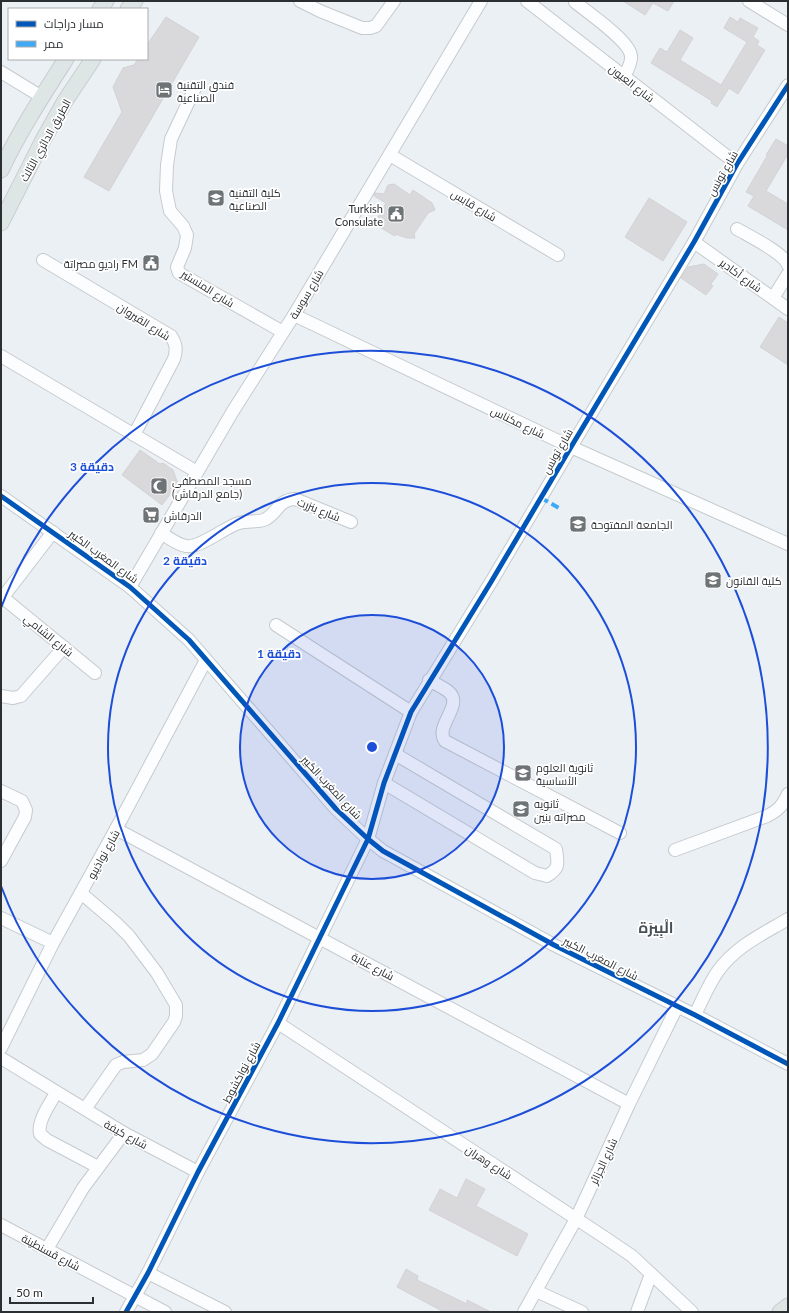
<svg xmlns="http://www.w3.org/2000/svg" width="789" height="1313" font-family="Lato,Cairo,sans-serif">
<rect width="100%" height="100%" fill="#ebf0f5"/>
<g fill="#d9d9db" stroke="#d3d2d5">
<polygon points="623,1 674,1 668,11 653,3 645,15"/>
<polygon points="166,17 199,37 109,191 84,177 122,112 113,87 123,68 134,65 138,59 147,59 147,45"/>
<polygon points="730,17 738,22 740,18 758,28 753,37 759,41 757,45 765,50 738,94 729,88 717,107 711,103 712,101 651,63 660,48 667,52 680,30 693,38 680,60 721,85 747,42 724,28"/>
<polygon points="776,139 788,146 788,154 766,191 788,204 788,230 748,206 754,196 746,192 767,156 766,155"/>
<polygon points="394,184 410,195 413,190 432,203 435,210 428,213 414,234 415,238 407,238 395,234 395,236 376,225 380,218 378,217 386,203 374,196 375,193 384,194 388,185"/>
<polygon points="649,198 687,222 663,261 625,237"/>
<polygon points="704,264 718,274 711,284 713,286 706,295 681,278 688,267"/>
<polygon points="779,317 788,323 788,365 760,347"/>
<polygon points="140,450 160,464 163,463 173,470 178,484 162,505 122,475"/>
<polygon points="466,1179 485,1189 476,1206 528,1234 517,1256 429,1210 440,1189 457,1198"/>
<polygon points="406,1269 418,1276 417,1280 467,1304 467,1300 491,1312 444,1312 397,1287"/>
</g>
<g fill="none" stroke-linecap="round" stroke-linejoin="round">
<g stroke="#c6cacd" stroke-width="14">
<g id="minor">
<polyline points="300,1 320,11 362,28 370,28 376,26 394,1"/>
<polyline points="527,1 737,164"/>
<polyline points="749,1 788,25"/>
<path d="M 575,2 C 587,12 630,41 631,56 C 632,62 627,71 624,77"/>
<polyline points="1,72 42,97"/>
<polyline points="195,88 171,139 167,165 166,191 170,211 183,226 187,235 185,248 177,267 179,273 283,332"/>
<polyline points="390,155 558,255"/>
<path d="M 737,229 C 749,236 784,253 788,265"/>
<polyline points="694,242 788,309"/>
<path d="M 43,260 L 171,336 C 176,344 177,349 174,359 L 134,435"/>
<polyline points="773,298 788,274"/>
<polyline points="294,315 571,447 788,544"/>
<polyline points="1,356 197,472"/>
<polyline points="1,496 130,587 189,640 336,809 368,839 383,851 554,945 695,1015 788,1064"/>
<path d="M 161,533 C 169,538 178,545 186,546 C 199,549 225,527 239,523 C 248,520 259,523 266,519 C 279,511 278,500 295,499 L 351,522"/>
<polyline points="130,587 233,411 294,315 481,1"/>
<polyline points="1,596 95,673"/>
<polyline points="3,597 53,532"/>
<polyline points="276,625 411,712"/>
<path d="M 429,680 C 435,684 443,687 449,692 C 464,705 434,726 445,741 L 620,833"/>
<polyline points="1,696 13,698 21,696 64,647"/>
<path d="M 384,783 L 535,873 L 547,876 C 560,868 558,864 556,849 L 395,754"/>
<polyline points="1,791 22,801 26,810 25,817 20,826 1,861"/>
<polyline points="116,829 629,1104"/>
<path d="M 675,850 L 767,816 C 779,810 782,806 788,794"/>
<polyline points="81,893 115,922 129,936 157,973 176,1005 176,1016 174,1022 152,1054 143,1060 123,1062 116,1065 85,1109"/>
<polyline points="1,918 53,943"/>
<path d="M 695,1015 C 702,1000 709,984 718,971 C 736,946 763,934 788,919"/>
<polyline points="278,1023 601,1235 632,1256 692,1312"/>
<polyline points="1,1048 53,943 116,829 206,660"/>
<polyline points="1,1058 124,1133 198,1172"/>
<path d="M 56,1093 C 50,1104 37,1121 40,1134 L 47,1140 L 98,1167"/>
<polyline points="1,1225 165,1312"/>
<polyline points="47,1249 83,1188 124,1133"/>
<polyline points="148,1273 225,1312"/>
<polyline points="536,1291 582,1312"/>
<polyline points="126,1312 148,1273 198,1172 278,1023 368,839 384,783 411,712 491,582 571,447 694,242 737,164 788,85"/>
<polyline points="524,1312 576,1219 629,1104 677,1007"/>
<polyline points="637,1312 651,1274"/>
</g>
</g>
<g stroke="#c9ccce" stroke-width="17">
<g id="major">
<polyline points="100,9 106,1"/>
<polyline points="128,9 135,1"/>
<path d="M 1,170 C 19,132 43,95 66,59"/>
<polyline points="1,223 43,140 65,101 93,59"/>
<polyline points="780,1312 788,1306"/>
</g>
</g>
<use href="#minor" stroke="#fcfdfe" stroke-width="12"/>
<use href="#major" stroke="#dde6e4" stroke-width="15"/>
<polyline stroke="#3fa9f5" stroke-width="4" stroke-dasharray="8 4" stroke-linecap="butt" points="541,498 561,509"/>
<g stroke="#fff" stroke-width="8">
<g id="cycleway">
<polyline points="1,496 130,587 189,640 336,809 368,839 383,851 554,945 695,1015 788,1064"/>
<polyline points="126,1312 148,1273 198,1172 278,1023 368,839 384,783 411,712 491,582 571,447 694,242 737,164 788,85"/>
</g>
</g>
<use href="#cycleway" stroke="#0057b8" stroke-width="5"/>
</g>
<circle cx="372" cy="747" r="132" fill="#1d4ed8" fill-opacity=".12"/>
<g fill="none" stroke="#1d4ed8" stroke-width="2">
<circle cx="372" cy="747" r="132"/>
<circle cx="372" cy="747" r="264"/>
<path d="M1 608A396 396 0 1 1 1 886"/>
</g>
<defs>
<g id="hotel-square" transform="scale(0.9)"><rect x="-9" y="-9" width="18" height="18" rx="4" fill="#6e7376" stroke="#fff"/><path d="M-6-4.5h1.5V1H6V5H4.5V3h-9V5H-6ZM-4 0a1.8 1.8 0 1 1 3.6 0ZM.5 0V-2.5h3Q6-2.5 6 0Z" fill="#fff"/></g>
<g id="university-square" transform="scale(0.9)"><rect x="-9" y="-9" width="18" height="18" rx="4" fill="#6e7376" stroke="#fff"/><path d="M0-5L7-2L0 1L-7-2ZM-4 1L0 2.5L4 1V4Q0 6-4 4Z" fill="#fff"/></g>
<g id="civic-square" transform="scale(0.9)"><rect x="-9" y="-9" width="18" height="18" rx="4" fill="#6e7376" stroke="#fff"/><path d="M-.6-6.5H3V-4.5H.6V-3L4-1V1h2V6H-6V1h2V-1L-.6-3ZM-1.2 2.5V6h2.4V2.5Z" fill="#fff"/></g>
<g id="mosque-square" transform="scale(0.9)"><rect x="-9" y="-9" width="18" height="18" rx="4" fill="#6e7376" stroke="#fff"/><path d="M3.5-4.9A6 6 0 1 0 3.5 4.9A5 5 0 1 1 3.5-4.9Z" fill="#fff"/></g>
<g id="supermarket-square" transform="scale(0.9)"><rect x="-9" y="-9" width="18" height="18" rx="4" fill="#6e7376" stroke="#fff"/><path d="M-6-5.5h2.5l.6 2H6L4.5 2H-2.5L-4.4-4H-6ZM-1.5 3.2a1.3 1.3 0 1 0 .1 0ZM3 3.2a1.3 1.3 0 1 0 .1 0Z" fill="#fff"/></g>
<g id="school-square" transform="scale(0.9)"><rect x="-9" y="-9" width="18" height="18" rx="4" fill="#6e7376" stroke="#fff"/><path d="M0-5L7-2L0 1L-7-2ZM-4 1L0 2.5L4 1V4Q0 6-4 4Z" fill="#fff"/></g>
</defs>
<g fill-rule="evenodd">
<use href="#hotel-square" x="164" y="90"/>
<use href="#university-square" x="216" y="198"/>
<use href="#civic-square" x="396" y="214"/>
<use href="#civic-square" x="151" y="263"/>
<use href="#mosque-square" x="159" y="486"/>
<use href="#supermarket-square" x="151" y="515"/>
<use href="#school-square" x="578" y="524"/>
<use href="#university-square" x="713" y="580"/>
<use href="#school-square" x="523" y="773"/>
<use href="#school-square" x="521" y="809"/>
</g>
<g text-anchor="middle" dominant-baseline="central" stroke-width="3.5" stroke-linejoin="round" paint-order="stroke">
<g font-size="11" fill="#2b2f32" stroke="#fff">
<text transform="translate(632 83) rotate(38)">شارع العيون</text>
<text transform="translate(45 140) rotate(-61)">الطريق الدائري الثالث</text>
<text transform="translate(722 173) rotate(-60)">شارع تونس</text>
<text transform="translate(474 205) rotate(31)">شارع قابس</text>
<text transform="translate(741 275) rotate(36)">شارع أكادير</text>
<text transform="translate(208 288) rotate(32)">شارع المنستير</text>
<text transform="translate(306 294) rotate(-59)">شارع سوسة</text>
<text transform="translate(144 321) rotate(32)">شارع القيروان</text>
<text transform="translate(518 422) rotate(26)">شارع مكناس</text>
<text transform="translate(557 451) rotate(-60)">شارع تونس</text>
<text transform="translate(319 509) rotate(22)">شارع بنزرت</text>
<text transform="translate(104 556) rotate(36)">شارع المغرب الكبير</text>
<text transform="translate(49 635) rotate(39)">شارع الشامي</text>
<text transform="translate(332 787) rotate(47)">شارع المغرب الكبير</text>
<text transform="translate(103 854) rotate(-61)">شارع نواذيبو</text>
<text transform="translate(601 958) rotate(27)">شارع المغرب الكبير</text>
<text transform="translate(373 966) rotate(28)">شارع عنابة</text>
<text transform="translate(241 1072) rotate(-62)">شارع نواكشوط</text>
<text transform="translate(126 1134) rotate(29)">شارع كيفة</text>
<text transform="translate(603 1161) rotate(-65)">شارع الجزائر</text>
<text transform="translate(489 1162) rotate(33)">شارع وهران</text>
<text transform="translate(51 1252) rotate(28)">شارع قسنطينة</text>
</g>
<g font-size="11" fill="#2b2f32" stroke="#fff" text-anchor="start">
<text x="177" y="84">فندق التقنية<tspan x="177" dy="13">الصناعية</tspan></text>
<text x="229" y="192">كلية التقنية<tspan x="229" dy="13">الصناعية</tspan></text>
<text x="383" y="208" text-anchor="end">Turkish<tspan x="383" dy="13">Consulate</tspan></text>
<text x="138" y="263" text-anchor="end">راديو مصراتة FM</text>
<text x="172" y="480">مسجد المصطفى<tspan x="172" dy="13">(جامع الدرقاش)</tspan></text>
<text x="164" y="515">الدرقاش</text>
<text x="591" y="524">الجامعة المفتوحة</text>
<text x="726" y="580">كلية القانون</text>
<text x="536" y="767">ثانوية العلوم<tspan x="536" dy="13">الأساسية</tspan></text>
<text x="534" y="803">ثانويه<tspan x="534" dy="13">مصراته بنين</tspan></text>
</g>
<g font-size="15" font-weight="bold" fill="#485057" stroke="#fff">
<text x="656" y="927">الْبِيرَة</text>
</g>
</g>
<circle cx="372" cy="747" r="6" fill="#1d4ed8" stroke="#fff" stroke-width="2"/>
<g font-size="12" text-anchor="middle" font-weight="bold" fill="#1d4ed8" stroke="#fff" stroke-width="3.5" stroke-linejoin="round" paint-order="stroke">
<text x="92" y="471">3 دقيقة</text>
<text x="185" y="565">2 دقيقة</text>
<text x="279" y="658">1 دقيقة</text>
</g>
<rect width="789" height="1313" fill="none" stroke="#2b2f32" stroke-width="4"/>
<rect x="8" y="8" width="140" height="52" fill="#ffffff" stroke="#aaacad"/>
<rect x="16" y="21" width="20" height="6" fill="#0057b8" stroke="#aaacad"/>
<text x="44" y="28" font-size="12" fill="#2b2f32">مسار دراجات</text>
<rect x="16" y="41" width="20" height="6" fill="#3fa9f5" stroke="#aaacad"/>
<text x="44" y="48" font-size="12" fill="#2b2f32">ممر</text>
<path d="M10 1297v6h83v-6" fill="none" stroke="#2b2f32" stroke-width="2"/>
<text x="16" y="1297" font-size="12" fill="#2b2f32" stroke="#ffffff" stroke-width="3" paint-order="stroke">50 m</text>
</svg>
